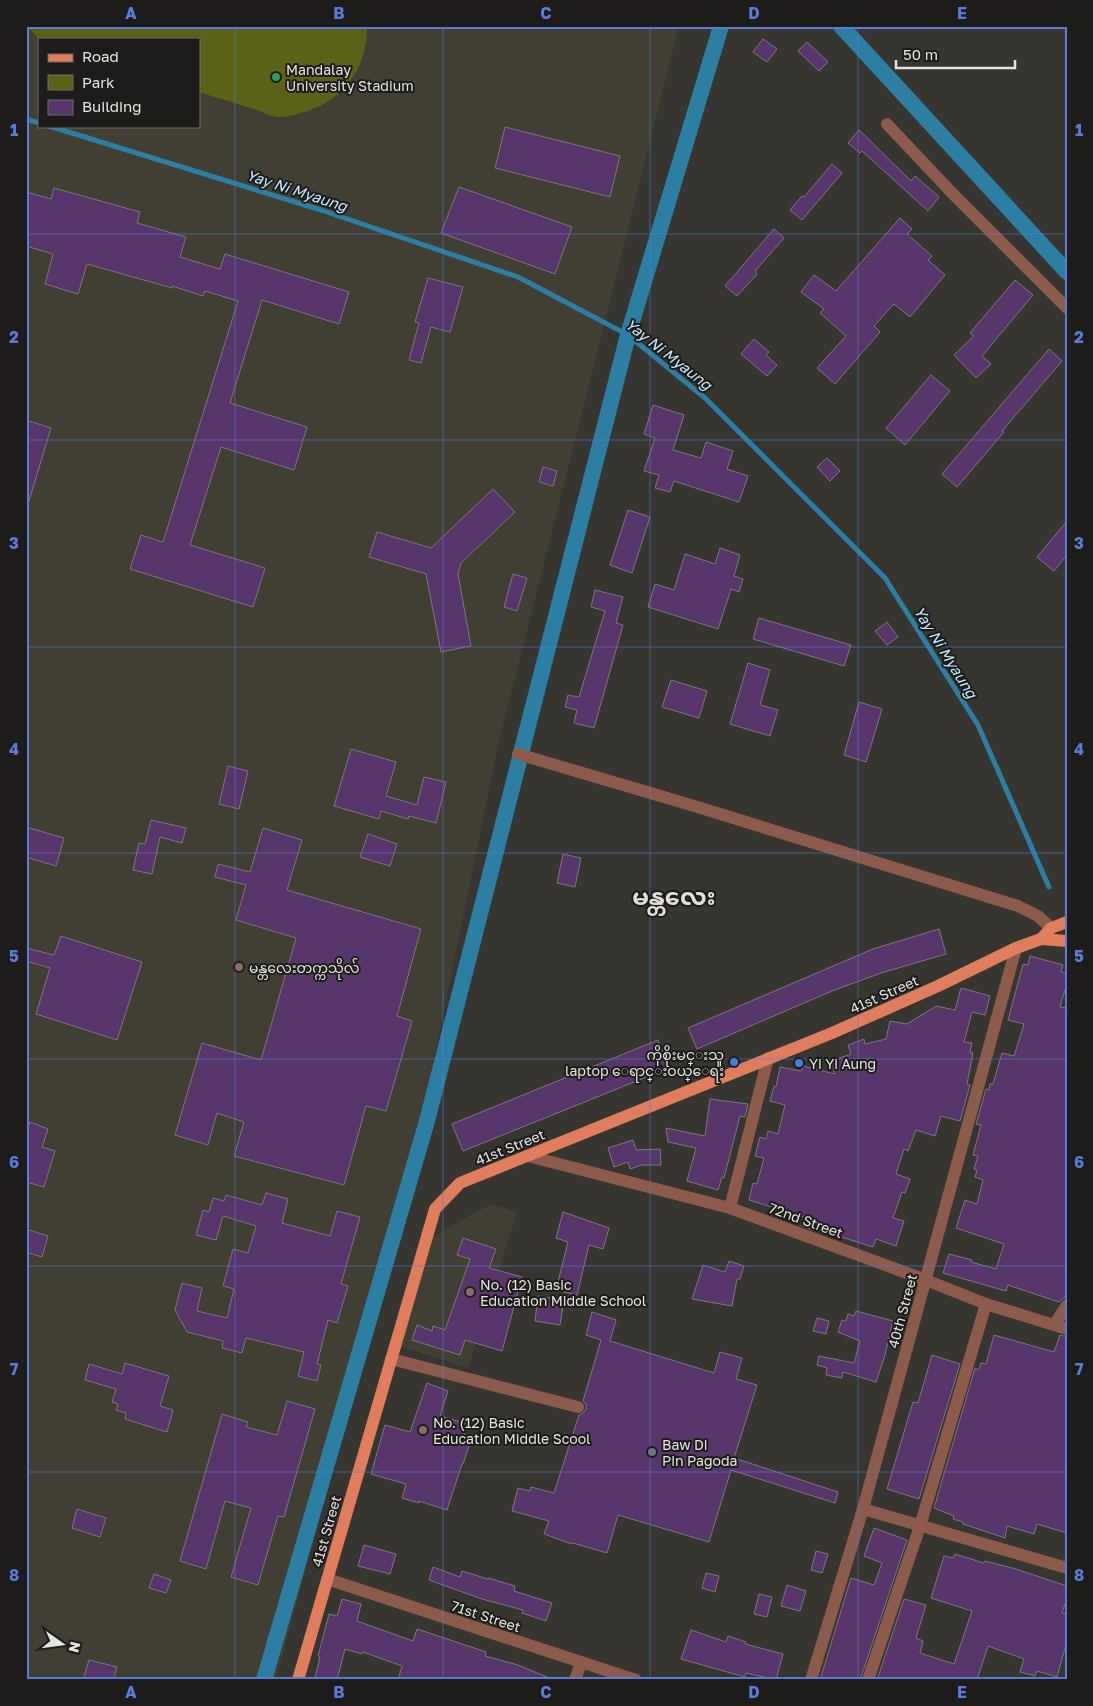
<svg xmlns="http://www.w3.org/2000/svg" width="1093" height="1706" font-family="'Golos Text','Noto Sans Myanmar',sans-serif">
<rect width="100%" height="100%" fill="#36352f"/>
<g fill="#413e33" fill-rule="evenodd">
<path d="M 26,26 L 679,26 L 498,746 L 408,1187 L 276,1680 L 26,1680 ZM 39,39 L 199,39 L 199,126 L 39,126 Z"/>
<polygon points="491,1204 517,1212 468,1368 397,1345 430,1238"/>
</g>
<path fill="#5c6118" d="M 27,26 L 367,26 C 368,69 342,102 301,113 C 295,115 286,117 279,117 C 272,117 264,113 257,110 C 238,104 218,98 199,92 L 199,39 L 39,39 Z"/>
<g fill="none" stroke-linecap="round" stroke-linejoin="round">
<g stroke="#2c7fa2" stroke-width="5">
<polyline points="26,119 39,123"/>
<polyline points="49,126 321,210 518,277 628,335 705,398 885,578 978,725 1049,887"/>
</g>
<g stroke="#2c7fa2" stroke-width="16">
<polyline points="841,26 1067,272"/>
<polyline points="264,1680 427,1121 628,335 721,26"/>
</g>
</g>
<g fill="#58366c" stroke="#7b787e">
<polygon points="763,39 777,49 767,62 753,52"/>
<polygon points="807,42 828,62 819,71 798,51"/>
<polygon points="505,127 620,156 610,197 495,168"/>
<polygon points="859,130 911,181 915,176 939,197 928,211 862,151 860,153 848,143"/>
<polygon points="832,164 842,173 802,220 790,210 802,196 804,197"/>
<polygon points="459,187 572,227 555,274 441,233"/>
<polygon points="54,188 140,212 137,223 186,237 180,257 220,269 225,254 349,292 339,324 262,300 230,403 307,427 294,470 221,447 190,545 265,568 253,607 130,569 141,535 163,542 238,301 205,291 203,296 172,286 172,288 87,264 78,294 45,284 53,254 26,246 26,192 51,199"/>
<polygon points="900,218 912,229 907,234 932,256 928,260 945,275 910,317 894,304 874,326 880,332 835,384 817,368 846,336 820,313 824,309 801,292 814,275 836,291"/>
<polygon points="774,229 784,238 755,271 757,274 737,296 725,286"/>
<polygon points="428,278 463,287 450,332 431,327 421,363 409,360 419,323 415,322"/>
<polygon points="1015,280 1033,295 982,356 991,364 976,378 954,355 974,336 970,333"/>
<polygon points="754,339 769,352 766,355 777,365 767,376 741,354"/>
<polygon points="1049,349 1062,361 1002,431 1004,432 957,487 942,474"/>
<polygon points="931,375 950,391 905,445 886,428"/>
<polygon points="653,405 684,415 673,450 701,458 706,442 733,451 727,469 748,476 739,502 674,481 670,492 655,488 659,475 644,471 655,438 644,434"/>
<polygon points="26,420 51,428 29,501 26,500"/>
<polygon points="827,458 840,471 830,481 817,467"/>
<polygon points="543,467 557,471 553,486 539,482"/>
<polygon points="493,489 515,512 461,563 458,574 471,646 441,652 426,574 369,557 377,532 431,548"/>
<polygon points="628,510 650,517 632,573 610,565"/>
<polygon points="1067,521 1067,555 1054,571 1037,557"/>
<polygon points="720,548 740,555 734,576 743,579 739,592 731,589 718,629 648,607 655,584 674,590 685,554 715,564"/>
<polygon points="513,574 527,578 517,611 504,607"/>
<polygon points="595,590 623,597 616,623 623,625 594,728 574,723 577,710 565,707 568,695 579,697 605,611 591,607"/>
<polygon points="759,618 851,645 844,666 753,639"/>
<polygon points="887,622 898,637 887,645 875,631"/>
<polygon points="748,663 770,670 760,705 778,710 770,736 730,724"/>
<polygon points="671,680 707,691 699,718 662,707"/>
<polygon points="859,702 882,709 866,762 844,755"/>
<polygon points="351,749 396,762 386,796 417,805 424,777 446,782 436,823 409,816 408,819 381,811 379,819 334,806"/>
<polygon points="228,766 248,771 239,809 219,804"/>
<polygon points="151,820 186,828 182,843 160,837 152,874 133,870 139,843 145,844"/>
<polygon points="26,827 64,838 56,866 26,857"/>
<polygon points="263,828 302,840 287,890 421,929 397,1016 412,1021 386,1111 366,1106 344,1185 234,1156 244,1122 217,1113 208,1145 175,1135 202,1043 261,1060 296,938 236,920 246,885 215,877 218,864 250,872"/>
<polygon points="368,834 397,844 390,866 360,857"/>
<polygon points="563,854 581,858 575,887 557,883"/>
<polygon points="939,929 946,954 881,973 832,991 697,1049 688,1028 873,949"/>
<polygon points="61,936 142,962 117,1040 36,1014 50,968 26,961 26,948 54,955"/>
<polygon points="1030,956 1063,965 1061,972 1067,973 1067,983 1060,1007 1067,1008 1067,1292 1065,1297 1059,1302 1008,1285 1006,1291 943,1273 949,1254 972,1260 971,1262 996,1269 1004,1244 956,1228 965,1200 977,1204 983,1180 975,1177 977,1170 974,1169 978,1156 973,1155 981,1125 976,1124 986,1089 989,1090 990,1084 993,1084 1002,1053 1014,1056 1024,1024 1008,1020 1023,964 1028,965"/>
<polygon points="961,988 990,996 985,1015 972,1012 964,1042 972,1043 970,1052 973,1053 967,1084 970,1085 960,1121 941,1116 935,1136 916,1130 908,1151 904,1149 896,1174 910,1179 905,1193 902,1192 893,1218 904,1221 896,1246 876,1239 873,1247 816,1229 815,1231 802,1226 804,1217 749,1200 753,1183 757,1184 764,1158 755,1156 760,1137 766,1139 768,1131 778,1134 785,1105 770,1101 774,1086 776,1087 780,1067 801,1071 803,1066 835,1074 831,1061 851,1054 848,1045 864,1039 865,1044 886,1039 890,1021 907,1024 936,1006 955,1010"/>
<polygon points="658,1040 669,1068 463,1151 452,1124"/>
<polygon points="710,1099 748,1104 745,1117 740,1116 724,1178 722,1177 718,1190 687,1181 696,1148 668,1142 666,1128 705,1136"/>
<polygon points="30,1122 48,1129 42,1147 55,1151 44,1187 26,1182 26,1133"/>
<polygon points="633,1140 636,1150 660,1149 661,1165 642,1165 630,1169 628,1162 614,1167 608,1148"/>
<polygon points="266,1193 288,1199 282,1223 330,1236 337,1211 360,1217 341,1284 348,1286 337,1323 328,1320 317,1364 321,1365 317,1381 298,1376 304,1352 246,1338 242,1353 222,1348 223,1341 187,1332 175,1310 182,1283 202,1288 197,1311 227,1318 234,1289 223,1286 233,1249 248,1253 256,1226 223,1216 216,1240 196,1235 203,1210 209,1212 213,1198 224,1201 226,1195 262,1205"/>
<polygon points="563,1212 609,1228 603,1249 589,1245 577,1295 556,1290 568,1242 556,1238"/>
<polygon points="26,1229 48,1236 42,1257 26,1252"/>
<polygon points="463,1238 496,1249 489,1268 522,1277 502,1351 465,1340 460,1355 412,1340 417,1325 432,1331 433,1326 445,1330 470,1259 457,1255"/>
<polygon points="729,1261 744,1266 740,1279 737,1279 732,1306 692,1299 703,1265 725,1272"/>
<polygon points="538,1296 564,1300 560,1325 535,1321"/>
<polygon points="856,1311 893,1321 885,1355 876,1382 843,1372 842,1378 826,1375 827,1368 817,1365 819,1356 854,1363 860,1341 838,1332 842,1320 846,1321 848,1314 854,1316"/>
<polygon points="592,1312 616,1320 610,1341 714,1373 720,1352 742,1358 736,1379 757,1385 734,1458 838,1492 835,1503 731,1470 709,1542 618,1515 607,1553 573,1543 572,1544 544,1534 549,1521 512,1511 518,1488 530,1491 531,1487 554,1493 579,1415 583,1413 586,1409 586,1404 583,1401 601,1340 586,1335"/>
<polygon points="817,1318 829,1321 826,1334 813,1331"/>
<polygon points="994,1335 1054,1352 1060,1335 1067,1337 1067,1533 1037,1524 1034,1534 1007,1526 1005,1538 963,1524 963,1522 953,1519 954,1516 934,1508 975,1368 979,1370 981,1363 986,1364"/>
<polygon points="932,1355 960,1364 919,1499 887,1489 913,1402 918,1403"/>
<polygon points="125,1363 169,1376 160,1406 173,1410 167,1432 125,1419 126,1413 116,1410 118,1404 112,1402 116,1389 85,1380 89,1364 122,1374"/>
<polygon points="427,1383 448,1391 440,1416 468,1424 462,1443 469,1446 463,1464 462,1464 447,1510 419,1501 419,1503 402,1498 406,1484 371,1474 385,1425 410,1432"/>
<polygon points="287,1401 315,1409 284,1517 278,1516 258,1585 231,1577 251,1508 225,1501 206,1569 180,1561 222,1414 248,1422 246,1427 277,1435"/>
<polygon points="77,1509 106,1518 100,1537 72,1528"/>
<polygon points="874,1528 907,1540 860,1680 820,1680 851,1578 874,1585 882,1563 864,1556"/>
<polygon points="364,1545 396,1554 390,1574 358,1566"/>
<polygon points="816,1551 828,1554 822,1573 811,1570"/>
<polygon points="955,1554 984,1563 985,1561 1016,1569 1067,1586 1067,1598 1062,1613 1067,1614 1067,1641 1057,1677 1037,1671 1035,1676 1020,1672 1024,1659 988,1646 977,1680 877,1680 904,1599 926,1605 916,1638 923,1641 920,1653 954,1664 972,1611 931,1598 944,1556 953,1558"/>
<polygon points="433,1567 460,1577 462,1571 488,1579 488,1578 515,1586 514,1591 552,1603 546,1621 522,1613 523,1610 482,1599 429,1580"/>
<polygon points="706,1573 719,1576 715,1592 702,1588"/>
<polygon points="154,1574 171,1580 166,1593 149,1588"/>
<polygon points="787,1585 806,1591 800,1611 781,1606"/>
<polygon points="759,1594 772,1597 767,1617 754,1614"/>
<polygon points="342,1599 361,1604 357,1621 413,1641 417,1629 486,1652 485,1656 518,1665 554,1680 398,1680 402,1666 363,1652 362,1654 345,1649 337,1680 323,1680 315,1678 320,1657 318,1656 329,1614 337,1616"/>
<polygon points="691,1630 726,1642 728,1636 746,1642 745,1644 783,1654 776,1680 746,1673 745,1677 681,1659"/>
<polygon points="89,1660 117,1667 113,1680 83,1680"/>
</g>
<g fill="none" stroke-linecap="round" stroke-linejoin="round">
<g stroke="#8c5b4b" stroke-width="12">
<polyline points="887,124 952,193 1067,308"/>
<polyline points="518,754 691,805 1018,906 1038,916 1051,928"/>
<polyline points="528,1156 730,1208 926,1280 986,1304 1067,1329"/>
<polyline points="730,1208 768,1058"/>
<polyline points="1054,1325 1067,1305"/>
<polyline points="391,1359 578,1407"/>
<polyline points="863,1509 1067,1568"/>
<polyline points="327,1579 636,1680"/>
<polyline points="575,1680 581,1663"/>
<polyline points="811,1680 863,1509 1016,948"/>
<polyline points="868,1680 920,1526 986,1304"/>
</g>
<g stroke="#e07d5c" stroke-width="12">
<polyline points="1041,939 1067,941"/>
<polyline points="298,1680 435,1209 460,1183 832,1033 938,986 1016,948 1041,939 1051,928 1067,922"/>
</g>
</g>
<path fill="none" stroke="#597bda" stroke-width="1" stroke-opacity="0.55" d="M 235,26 L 235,1680M 443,26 L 443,1680M 650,26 L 650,1680M 858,26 L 858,1680M 26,234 L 1067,234M 26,440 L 1067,440M 26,647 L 1067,647M 26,853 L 1067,853M 26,1059 L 1067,1059M 26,1266 L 1067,1266M 26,1472 L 1067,1472"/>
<circle fill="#2e9e5b" stroke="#1d1c1a" stroke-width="2" cx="276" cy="77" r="5"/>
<g fill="#8d6e63" stroke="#1d1c1a" stroke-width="2">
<circle cx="239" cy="967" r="5"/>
<circle cx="470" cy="1292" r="5"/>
<circle cx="423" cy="1430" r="5"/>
</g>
<g fill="#3f7fe0" stroke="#1d1c1a" stroke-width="2">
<circle cx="734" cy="1062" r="5"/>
<circle cx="799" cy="1063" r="5"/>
</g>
<circle fill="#6b7280" stroke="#1d1c1a" stroke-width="2" cx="652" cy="1452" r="5"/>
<g text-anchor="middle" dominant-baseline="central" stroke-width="4" stroke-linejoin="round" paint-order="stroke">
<g font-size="14" fill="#e4e4e0" stroke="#1d1c1a" text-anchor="start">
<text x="286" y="69">Mandalay<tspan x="286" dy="16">University Stadium</tspan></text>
<text x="249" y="967">မန္တလေးတက္ကသိုလ်</text>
<text x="724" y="1054" text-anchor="end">ကိုစိုးမင္းသူ<tspan x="724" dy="16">laptop ေရာင္းဝယ္ေရး</tspan></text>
<text x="809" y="1063">Yi Yi Aung</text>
<text x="480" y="1284">No. (12) Basic<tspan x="480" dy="16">Education Middle School</tspan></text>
<text x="433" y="1422">No. (12) Basic<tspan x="433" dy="16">Education Middle Scool</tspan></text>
<text x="662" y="1444">Baw Di<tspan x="662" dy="16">Pin Pagoda</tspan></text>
</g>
<g font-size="14" fill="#e4e4e0" stroke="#1d1c1a">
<text transform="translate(884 994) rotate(-24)">41st Street</text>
<text transform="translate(510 1147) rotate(-22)">41st Street</text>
<text transform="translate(806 1220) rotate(20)">72nd Street</text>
<text transform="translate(902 1311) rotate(-75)">40th Street</text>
<text transform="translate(326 1531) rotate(-74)">41st Street</text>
<text transform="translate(486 1616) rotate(18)">71st Street</text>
</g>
<g font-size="15" font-style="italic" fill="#c1e9fd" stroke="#1d1c1a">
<text transform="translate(297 190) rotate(18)">Yay Ni Myaung</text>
<text transform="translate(669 354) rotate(38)">Yay Ni Myaung</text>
<text transform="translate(946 652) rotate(58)">Yay Ni Myaung</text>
</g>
<g font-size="24" font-weight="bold" fill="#e0ded7" stroke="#1d1c1a">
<text x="674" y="895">မန္တလေး</text>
</g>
</g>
<rect width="1093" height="1706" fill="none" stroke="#1d1c1a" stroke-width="55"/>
<rect x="38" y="38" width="162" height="90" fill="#1d1c1a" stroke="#6d6c69"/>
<rect x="48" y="54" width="25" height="8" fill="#e07d5c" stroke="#6d6c69"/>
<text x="82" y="62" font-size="15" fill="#e4e4e0">Road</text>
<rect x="48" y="75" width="25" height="15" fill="#5c6118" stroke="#6d6c69"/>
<text x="82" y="88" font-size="15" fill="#e4e4e0">Park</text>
<rect x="48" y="100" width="25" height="15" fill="#58366c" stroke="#6d6c69"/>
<text x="82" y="112" font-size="15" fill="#e4e4e0">Building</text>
<g transform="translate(62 1644) rotate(104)" stroke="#1d1c1a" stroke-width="4" paint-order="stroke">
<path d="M0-4L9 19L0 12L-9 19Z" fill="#e4e4e0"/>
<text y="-8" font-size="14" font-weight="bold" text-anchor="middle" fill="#e4e4e0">N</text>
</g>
<path d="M896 60v8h119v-8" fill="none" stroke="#e4e4e0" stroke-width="2.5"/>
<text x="903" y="60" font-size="15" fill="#e4e4e0" stroke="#1d1c1a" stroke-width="4" paint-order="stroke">50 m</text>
<rect x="28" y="28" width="1038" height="1650" fill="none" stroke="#597bda" stroke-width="2"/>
<g font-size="16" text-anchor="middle" font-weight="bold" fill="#597bda">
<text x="131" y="19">A</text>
<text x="339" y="19">B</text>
<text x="546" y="19">C</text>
<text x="754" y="19">D</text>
<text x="962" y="19">E</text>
<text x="14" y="136">1</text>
<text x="1079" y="136">1</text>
<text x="14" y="343">2</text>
<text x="1079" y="343">2</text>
<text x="14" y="549">3</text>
<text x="1079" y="549">3</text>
<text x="14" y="755">4</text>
<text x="1079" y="755">4</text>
<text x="14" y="962">5</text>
<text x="1079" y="962">5</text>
<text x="14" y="1168">6</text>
<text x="1079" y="1168">6</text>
<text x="14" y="1375">7</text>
<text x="1079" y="1375">7</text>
<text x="14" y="1581">8</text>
<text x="1079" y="1581">8</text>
<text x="131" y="1698">A</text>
<text x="339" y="1698">B</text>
<text x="546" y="1698">C</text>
<text x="754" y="1698">D</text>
<text x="962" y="1698">E</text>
</g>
</svg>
